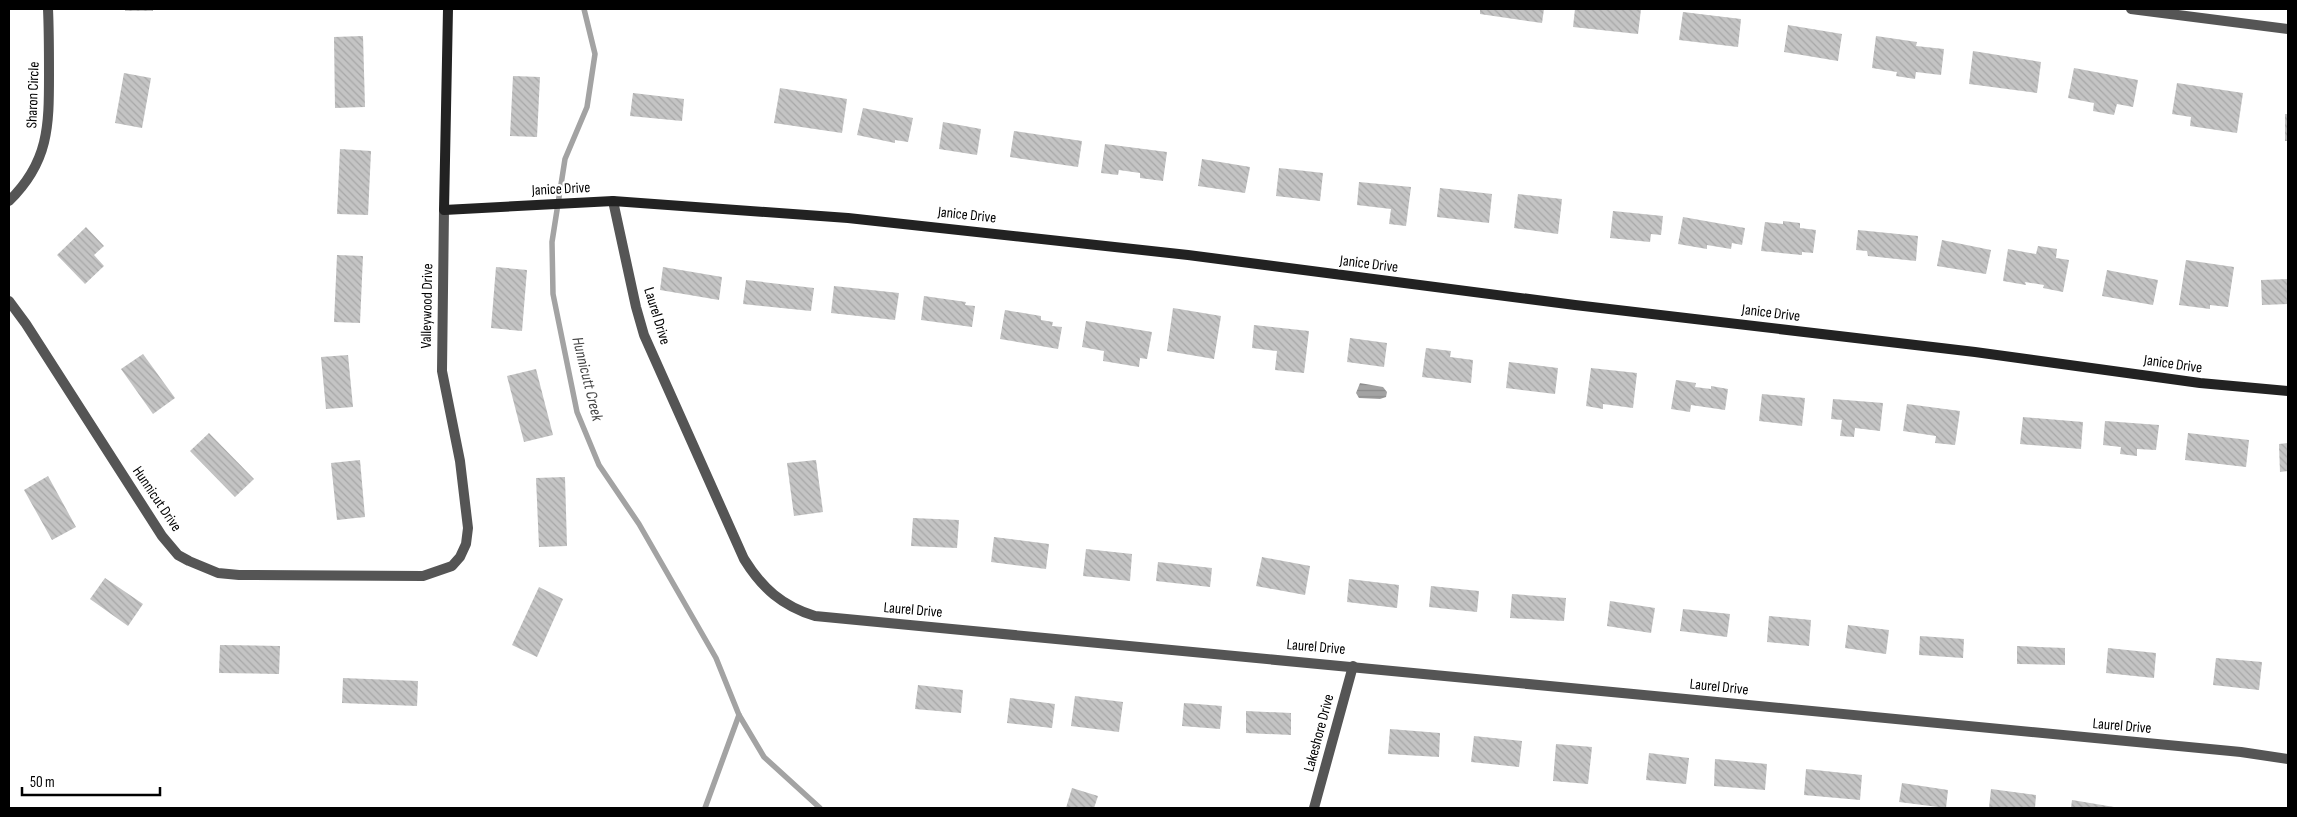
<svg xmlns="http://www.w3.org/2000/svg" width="2297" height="817" font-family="'Sofia Sans Condensed',sans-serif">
<defs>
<pattern id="water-rules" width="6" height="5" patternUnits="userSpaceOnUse" patternTransform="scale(1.25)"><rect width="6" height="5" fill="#a3a3a3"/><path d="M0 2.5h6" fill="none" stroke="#8b8b8b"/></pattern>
<pattern id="building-back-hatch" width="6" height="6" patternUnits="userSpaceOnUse" patternTransform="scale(1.25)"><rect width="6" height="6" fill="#c4c4c4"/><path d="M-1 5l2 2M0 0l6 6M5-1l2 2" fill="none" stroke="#a7a7a7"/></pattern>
</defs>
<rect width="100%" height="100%" fill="#fff"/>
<polygon fill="url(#water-rules)" points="1360,383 1383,387 1387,392 1386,397 1380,399 1359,398 1356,393"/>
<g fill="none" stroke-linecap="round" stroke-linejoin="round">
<g stroke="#a3a3a3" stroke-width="5.5">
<polyline points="584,9 595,54 587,107 565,159 552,242 553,294 577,412 599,465 639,524 716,658 739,715 764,757 820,808"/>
<polyline points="705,808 739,715"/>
</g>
</g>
<g fill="url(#building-back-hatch)">
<rect x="125" y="9" width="28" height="2"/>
<polygon points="1480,9 1544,9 1542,23 1480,14"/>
<polygon points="1575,9 1641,9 1638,34 1573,27"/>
<polygon points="1683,12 1741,19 1738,47 1679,40"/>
<polygon points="1788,25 1842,34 1838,61 1784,52"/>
<polygon points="363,36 365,107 335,108 334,37"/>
<polygon points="1876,36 1917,42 1916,46 1944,49 1941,75 1916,72 1915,79 1896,76 1897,72 1872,68"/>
<polygon points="1973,51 2041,62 2037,93 1969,84"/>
<polygon points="2074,68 2138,80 2133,107 2117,104 2114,115 2093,111 2094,103 2068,98"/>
<polygon points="124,73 151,78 142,128 115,123"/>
<polygon points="513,76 540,77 537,137 510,136"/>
<polygon points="2177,83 2243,93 2237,133 2190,126 2191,117 2172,114"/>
<polygon points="780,88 847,99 842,133 774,123"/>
<polygon points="633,93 684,99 682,121 630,116"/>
<polygon points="863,108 913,118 908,142 895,140 895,143 857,135"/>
<rect x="2285" y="114" width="3" height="27"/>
<polygon points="943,122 981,129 977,155 939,149"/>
<polygon points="1014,131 1082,141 1078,167 1010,157"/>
<polygon points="1105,144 1167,152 1163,181 1140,178 1140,173 1119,170 1118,175 1101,173"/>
<polygon points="340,149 371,151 368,215 337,214"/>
<polygon points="1202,159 1250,167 1245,193 1198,186"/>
<polygon points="1279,168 1323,173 1320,201 1276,196"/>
<polygon points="1359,182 1411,187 1406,226 1389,224 1391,209 1357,205"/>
<polygon points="1440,188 1492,194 1489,223 1437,217"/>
<polygon points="1518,194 1562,199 1558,234 1514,228"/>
<polygon points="1613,211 1663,216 1661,235 1651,234 1650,242 1610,238"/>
<polygon points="1683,217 1745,228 1742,245 1732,243 1731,249 1707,245 1707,249 1678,244"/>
<polygon points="1783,221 1800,223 1800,228 1816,230 1813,253 1802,252 1802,255 1761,251 1765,222 1783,224"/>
<polygon points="86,227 104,246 94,255 104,266 85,284 57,255"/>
<polygon points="1858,230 1918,236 1916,261 1868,256 1867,251 1856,250"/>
<polygon points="1942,240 1991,250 1986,274 1937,266"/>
<polygon points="2038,246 2057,249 2056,258 2069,260 2063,292 2043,288 2044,285 2025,282 2026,285 2003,281 2008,249 2036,254"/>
<polygon points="337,255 363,256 360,323 334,322"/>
<polygon points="2186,260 2234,267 2228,307 2210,305 2210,309 2179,305"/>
<polygon points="496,267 527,270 522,331 491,328"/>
<polygon points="663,267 722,277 719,300 660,290"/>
<polygon points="2107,270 2158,280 2153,305 2102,296"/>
<polygon points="2288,279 2288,304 2262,305 2261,280"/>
<polygon points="746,280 814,288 811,311 743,304"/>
<polygon points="834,286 899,293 895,320 831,313"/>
<polygon points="924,296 966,302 965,305 975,306 972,327 921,320"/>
<polygon points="1173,308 1221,316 1214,359 1167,351"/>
<polygon points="1005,310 1041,316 1041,320 1053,322 1052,326 1062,327 1058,349 1000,339"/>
<polygon points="1086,321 1152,332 1147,359 1140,358 1139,367 1103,361 1104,351 1082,347"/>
<polygon points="1254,325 1309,331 1304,373 1275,370 1277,351 1252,348"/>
<polygon points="1350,338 1387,343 1384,367 1347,362"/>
<polygon points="1426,348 1451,351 1450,357 1473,360 1471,383 1422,377"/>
<polygon points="143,354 175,398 153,414 121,369"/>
<polygon points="348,355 353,407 326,409 321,357"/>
<polygon points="1509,362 1558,368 1555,394 1506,388"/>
<polygon points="1591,368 1637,373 1633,408 1603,404 1603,409 1586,406"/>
<polygon points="536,369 553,435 524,442 507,376"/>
<polygon points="1676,380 1696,383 1695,387 1711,389 1711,386 1728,389 1725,410 1691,405 1690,412 1671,409"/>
<polygon points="1762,394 1805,398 1802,426 1759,421"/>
<polygon points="1833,399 1883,403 1880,431 1855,428 1854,437 1840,436 1842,420 1831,419"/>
<polygon points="1907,404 1960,411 1955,445 1935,443 1936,436 1903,431"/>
<polygon points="2023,417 2083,422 2081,449 2020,444"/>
<polygon points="2105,421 2159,425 2156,450 2137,449 2137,456 2120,454 2121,447 2103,445"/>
<polygon points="209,433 254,479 235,497 190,451"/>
<polygon points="2188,433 2249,440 2246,467 2185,460"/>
<polygon points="2288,443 2288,471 2280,472 2279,444"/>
<polygon points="360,460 365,517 337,520 331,463"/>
<polygon points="816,460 823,512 794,516 787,463"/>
<polygon points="48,476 76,527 52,540 24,490"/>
<polygon points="565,477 567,546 539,547 536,478"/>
<polygon points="913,518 959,520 957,548 911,546"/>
<polygon points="994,537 1049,544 1046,569 991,562"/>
<polygon points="1086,549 1132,554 1130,581 1083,576"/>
<polygon points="1262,557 1310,566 1305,595 1256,586"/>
<polygon points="1158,562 1212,568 1210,587 1156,581"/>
<polygon points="105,578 143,604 128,626 90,599"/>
<polygon points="1349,579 1399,585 1397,608 1347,602"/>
<polygon points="1431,586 1479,591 1477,612 1429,607"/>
<polygon points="539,587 563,599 537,657 512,645"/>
<polygon points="1512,594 1566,598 1564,621 1510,618"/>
<polygon points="1610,601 1655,608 1651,633 1607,626"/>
<polygon points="1683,609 1730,614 1727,637 1680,631"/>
<polygon points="1769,616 1811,620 1809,646 1767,642"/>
<polygon points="1848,625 1889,630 1886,654 1845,648"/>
<polygon points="1920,636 1964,639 1963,658 1919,655"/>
<polygon points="220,645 280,646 279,674 219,673"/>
<polygon points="2017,646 2065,648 2065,665 2017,664"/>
<polygon points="2108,648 2156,653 2154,678 2106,673"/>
<polygon points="2216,658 2262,662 2259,690 2213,685"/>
<polygon points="343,678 418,681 417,706 342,703"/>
<polygon points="918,685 963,690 961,713 915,709"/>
<polygon points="1075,696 1123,702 1119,732 1071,726"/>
<polygon points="1010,698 1055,704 1052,728 1007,723"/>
<polygon points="1184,703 1222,706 1220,729 1182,726"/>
<polygon points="1246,711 1291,713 1291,735 1246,733"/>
<polygon points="1390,729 1440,733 1439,757 1388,754"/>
<polygon points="1474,736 1522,741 1519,767 1471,762"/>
<polygon points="1556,744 1592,747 1588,784 1553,781"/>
<polygon points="1649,753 1689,758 1686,784 1646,780"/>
<polygon points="1715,759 1767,764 1765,790 1714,786"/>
<polygon points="1806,769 1862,775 1860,800 1804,795"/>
<polygon points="1902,783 1948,790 1946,808 1899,802"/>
<polygon points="1072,788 1098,796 1094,808 1066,808"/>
<polygon points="1991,789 2036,795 2035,808 1989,808"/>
<polygon points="2072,800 2114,807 2114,808 2071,808"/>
</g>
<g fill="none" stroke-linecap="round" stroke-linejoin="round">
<g stroke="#555" stroke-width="10">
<polyline points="2131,9 2288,29"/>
<path d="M 9,201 C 49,162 49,126 49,74 C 49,52 49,30 48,9"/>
<path d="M 613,201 L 636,307 L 644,335 L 744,559 C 762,588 782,606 815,616 L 2241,752 L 2288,759"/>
<polyline points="9,301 26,324 162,536 178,555 189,561 218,573 239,575 423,576 452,566 460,557 466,544 468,528 460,461 442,371 444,210"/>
<polyline points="1314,808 1353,666"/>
</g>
<polyline stroke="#222" stroke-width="10" points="448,9 444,210 613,201 848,218 1188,255 1575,305 1975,352 2200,383 2288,391"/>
</g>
<g text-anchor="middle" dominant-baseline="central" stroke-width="4.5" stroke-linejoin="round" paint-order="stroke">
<g font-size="15" fill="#000" stroke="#fff">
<text transform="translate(33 95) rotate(-88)">Sharon Circle</text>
<text transform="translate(561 189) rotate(-3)">Janice Drive</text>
<text transform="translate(967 215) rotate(6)">Janice Drive</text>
<text transform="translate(1369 264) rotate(7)">Janice Drive</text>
<text transform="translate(427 306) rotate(-89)">Valleywood Drive</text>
<text transform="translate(1771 313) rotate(7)">Janice Drive</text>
<text transform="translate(657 316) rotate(73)">Laurel Drive</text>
<text transform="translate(2173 364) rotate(8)">Janice Drive</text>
<text transform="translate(157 499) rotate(56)">Hunnicut Drive</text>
<text transform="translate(913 610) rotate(5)">Laurel Drive</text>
<text transform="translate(1316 647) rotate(5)">Laurel Drive</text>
<text transform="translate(1719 687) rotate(6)">Laurel Drive</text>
<text transform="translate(2122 726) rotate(5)">Laurel Drive</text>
<text transform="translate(1319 733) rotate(-75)">Lakeshore Drive</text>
</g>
<g font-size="16" font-style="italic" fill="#444" stroke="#fff">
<text transform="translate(587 379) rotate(76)">Hunnicutt Creek</text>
</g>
</g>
<rect width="2297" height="817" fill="none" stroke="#000000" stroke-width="20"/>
<path d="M22 787v8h138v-8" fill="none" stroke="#000000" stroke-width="2.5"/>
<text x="30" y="787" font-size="15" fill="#000000" stroke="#ffffff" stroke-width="4" paint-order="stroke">50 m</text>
</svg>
